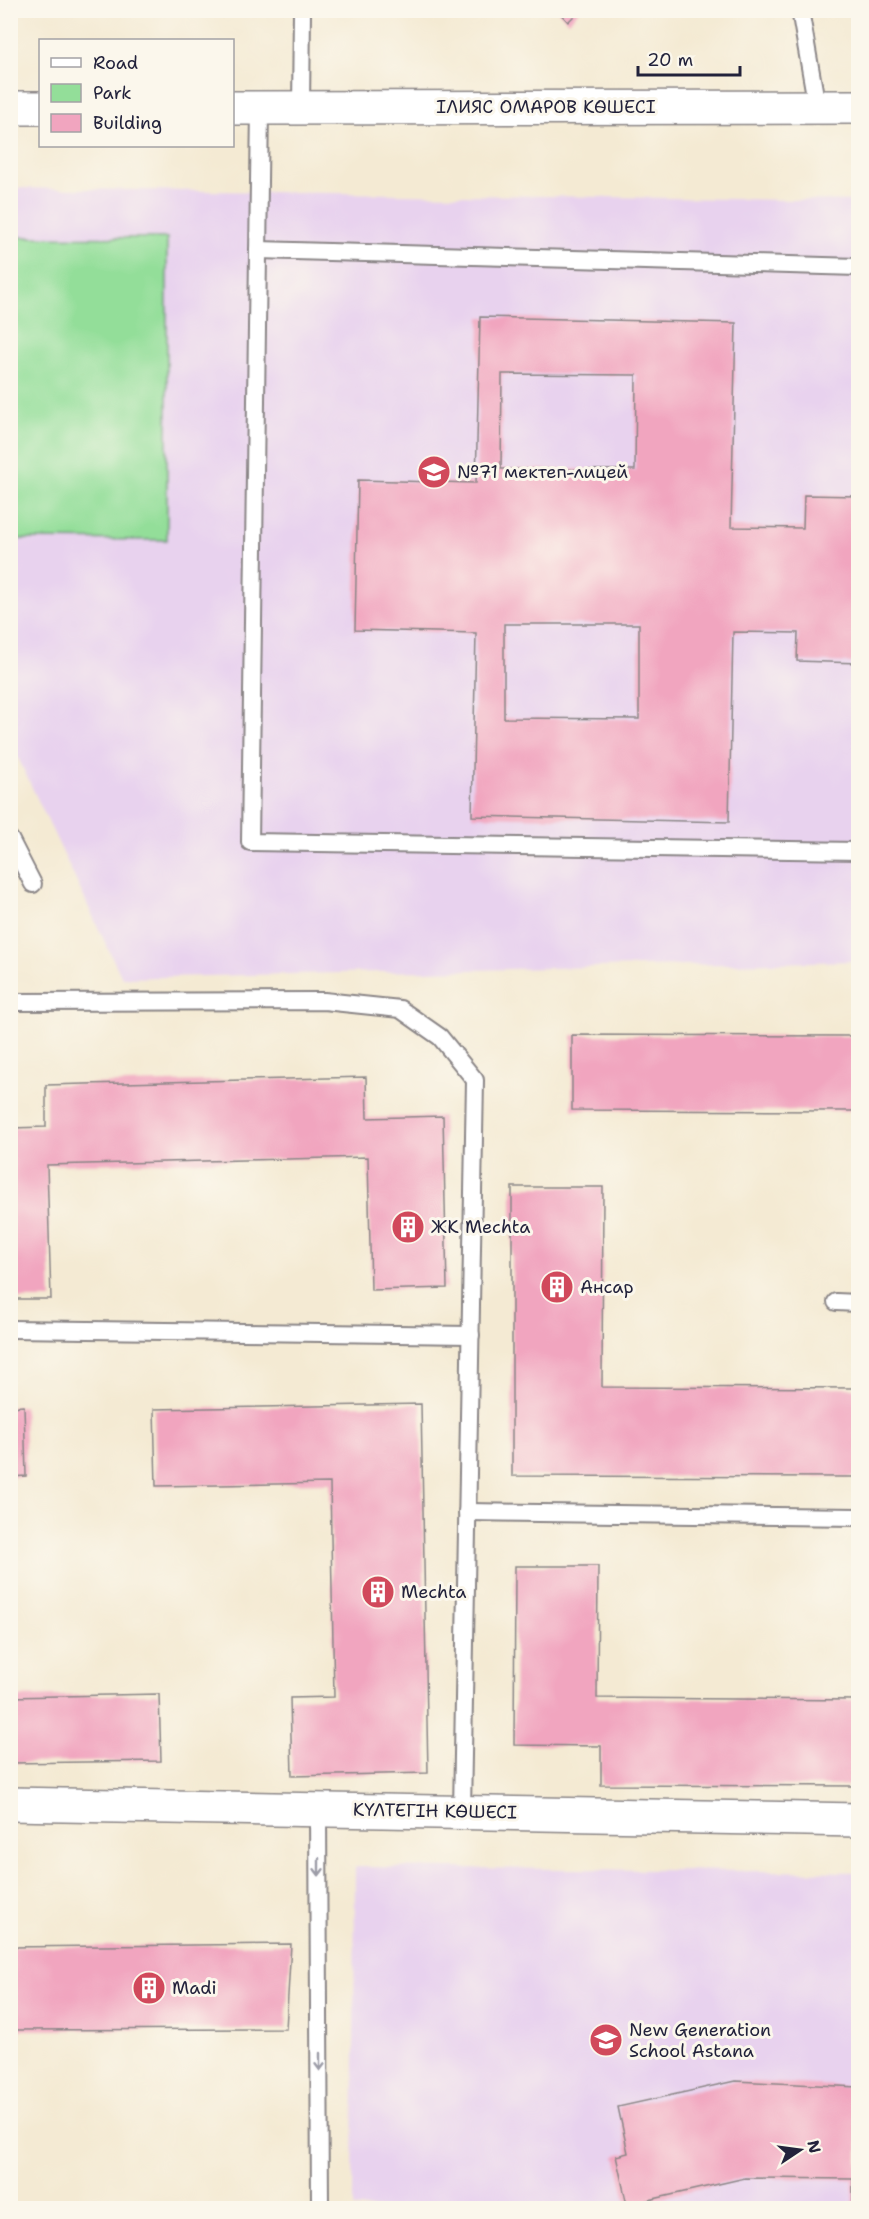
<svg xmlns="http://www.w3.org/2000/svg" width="869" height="2219" font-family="'Shantell Sans',sans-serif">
<rect width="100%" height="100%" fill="#fbf7ec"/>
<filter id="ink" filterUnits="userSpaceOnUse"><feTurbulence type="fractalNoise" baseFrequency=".0167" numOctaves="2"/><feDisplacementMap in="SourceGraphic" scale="12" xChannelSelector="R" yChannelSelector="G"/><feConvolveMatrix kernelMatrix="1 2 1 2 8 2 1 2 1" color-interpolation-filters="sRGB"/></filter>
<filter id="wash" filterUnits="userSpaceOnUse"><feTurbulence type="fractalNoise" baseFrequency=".008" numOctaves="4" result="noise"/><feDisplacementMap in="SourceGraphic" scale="24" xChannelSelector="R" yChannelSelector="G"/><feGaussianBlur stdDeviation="1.35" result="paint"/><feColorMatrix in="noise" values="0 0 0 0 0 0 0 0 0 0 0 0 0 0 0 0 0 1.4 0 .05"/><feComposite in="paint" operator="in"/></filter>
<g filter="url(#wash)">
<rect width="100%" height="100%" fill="#f4ead3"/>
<g fill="#e8d2ee">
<polygon points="11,188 858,201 858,961 122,978 11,743"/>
<polygon points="355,1867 858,1872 858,2208 353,2208"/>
</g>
<polygon fill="#93de99" stroke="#5a806a" stroke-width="1.5" points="11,237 167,238 167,540 11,539"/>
<g id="blocks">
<g fill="#f1a5bf" fill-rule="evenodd">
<polygon points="557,10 580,10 568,22"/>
<path d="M 480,317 L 736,323 L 731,527 L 803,528 L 804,495 L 858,496 L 858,663 L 797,661 L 798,633 L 733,632 L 729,822 L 472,816 L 476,633 L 355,630 L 358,480 L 476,483 ZM 502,374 L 636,375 L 635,470 L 501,469 ZM 504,624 L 639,624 L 639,719 L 504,718 Z"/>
<polygon points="572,1035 858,1036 858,1111 572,1110"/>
<polygon points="366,1077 367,1118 443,1116 447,1288 371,1290 368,1157 47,1165 51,1299 10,1299 10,1128 46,1127 46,1085"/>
<polygon points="512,1187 603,1187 602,1387 858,1388 858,1477 512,1476"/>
<polygon points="421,1404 428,1773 292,1776 290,1698 334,1697 330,1483 156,1486 154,1409"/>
<polygon points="24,1406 26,1476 10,1477 10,1407"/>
<polygon points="515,1566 598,1566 597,1698 858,1700 858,1786 601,1785 601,1746 514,1745"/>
<polygon points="159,1694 161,1761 10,1763 10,1697"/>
<polygon points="291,1944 286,2029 10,2030 10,1947"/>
<polygon points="735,2081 858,2087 858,2208 853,2208 853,2179 745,2178 627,2205 616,2156 628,2153 618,2107"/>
</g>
</g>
</g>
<g filter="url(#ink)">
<use href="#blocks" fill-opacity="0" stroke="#8b8687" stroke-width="1.5"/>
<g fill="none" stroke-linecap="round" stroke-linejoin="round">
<g stroke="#8b8687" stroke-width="20">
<g id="lane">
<polyline points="800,10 817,107"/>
<polyline points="260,108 250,842 858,851"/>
<polyline points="301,108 302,10"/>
<polyline points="258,250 858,267"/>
<polyline points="10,839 33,884"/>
<polyline points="10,1002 324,1001 400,1009 440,1037 475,1080 462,1811"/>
<polyline points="836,1302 858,1303"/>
<polyline points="10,1329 471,1335"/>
<polyline points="467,1512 858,1517"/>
<polyline points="318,1809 320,2208"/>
</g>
</g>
<g stroke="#8b8687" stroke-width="36">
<g id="street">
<polyline points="10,108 40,108"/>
<polyline points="232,108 858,107"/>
<polyline points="10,1804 858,1820"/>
</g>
</g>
<use href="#lane" stroke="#fff" stroke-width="16"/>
<use href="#street" stroke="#fff" stroke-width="33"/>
</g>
<defs><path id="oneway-shaft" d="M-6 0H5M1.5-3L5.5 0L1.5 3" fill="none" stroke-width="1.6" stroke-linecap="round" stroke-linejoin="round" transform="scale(1.5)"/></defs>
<g stroke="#9c9ca7">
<use href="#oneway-shaft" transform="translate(319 1867) rotate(90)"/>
<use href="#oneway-shaft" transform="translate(320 2062) rotate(90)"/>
</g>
</g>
<defs>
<g id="school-disc" transform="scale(1.725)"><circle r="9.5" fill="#d1495b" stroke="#fbf7ec"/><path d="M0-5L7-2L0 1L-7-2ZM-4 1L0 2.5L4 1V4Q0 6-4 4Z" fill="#fff"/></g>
<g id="building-disc" transform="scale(1.725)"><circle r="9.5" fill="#d1495b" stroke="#fbf7ec"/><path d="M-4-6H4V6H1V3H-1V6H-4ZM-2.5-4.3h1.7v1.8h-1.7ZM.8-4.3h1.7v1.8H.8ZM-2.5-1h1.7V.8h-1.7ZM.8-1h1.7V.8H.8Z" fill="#fff"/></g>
</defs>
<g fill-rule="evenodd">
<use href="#school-disc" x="434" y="472"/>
<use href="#building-disc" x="408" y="1227"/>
<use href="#building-disc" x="557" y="1287"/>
<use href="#building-disc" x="378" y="1592"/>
<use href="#building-disc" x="149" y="1988"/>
<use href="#school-disc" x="606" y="2040"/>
</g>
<g text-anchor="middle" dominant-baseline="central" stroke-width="6" stroke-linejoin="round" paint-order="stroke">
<g font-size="18" fill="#22223b" stroke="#fbf7ec">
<text x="546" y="107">ІЛИЯС ОМАРОВ КӨШЕСІ</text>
<text transform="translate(435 1811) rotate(1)">КҮЛТЕГІН КӨШЕСІ</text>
</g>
<g font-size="18" fill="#22223b" stroke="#fbf7ec" text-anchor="start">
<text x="457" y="472">№71 мектеп-лицей</text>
<text x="431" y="1227">ЖК Mechta</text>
<text x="580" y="1287">Ансар</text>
<text x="401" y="1592">Mechta</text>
<text x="172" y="1988">Madi</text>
<text x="629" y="2030">New Generation<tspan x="629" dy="21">School Astana</tspan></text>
</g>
</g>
<rect width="869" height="2219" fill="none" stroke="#fbf7ec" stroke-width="36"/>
<rect x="39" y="39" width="195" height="108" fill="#fbf7ec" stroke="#a4a2a5" stroke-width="1.5"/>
<rect x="51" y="58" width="30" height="9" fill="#ffffff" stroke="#a4a2a5" stroke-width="1.5"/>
<text x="93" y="69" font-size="18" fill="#22223b">Road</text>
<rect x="51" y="84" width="30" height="18" fill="#93de99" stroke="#a4a2a5" stroke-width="1.5"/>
<text x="93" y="99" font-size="18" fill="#22223b">Park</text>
<rect x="51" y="114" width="30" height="18" fill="#f1a5bf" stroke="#a4a2a5" stroke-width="1.5"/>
<text x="93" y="129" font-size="18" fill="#22223b">Building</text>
<g transform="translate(800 2150) rotate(77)" stroke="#fbf7ec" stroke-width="4.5" paint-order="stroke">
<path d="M0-4.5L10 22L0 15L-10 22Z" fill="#22223b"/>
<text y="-9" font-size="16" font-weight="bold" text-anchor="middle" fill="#22223b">N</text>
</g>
<path d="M638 66v9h102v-9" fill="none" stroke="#22223b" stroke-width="3"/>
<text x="647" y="66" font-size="18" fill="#22223b" stroke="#fbf7ec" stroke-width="4.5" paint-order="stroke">20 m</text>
</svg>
